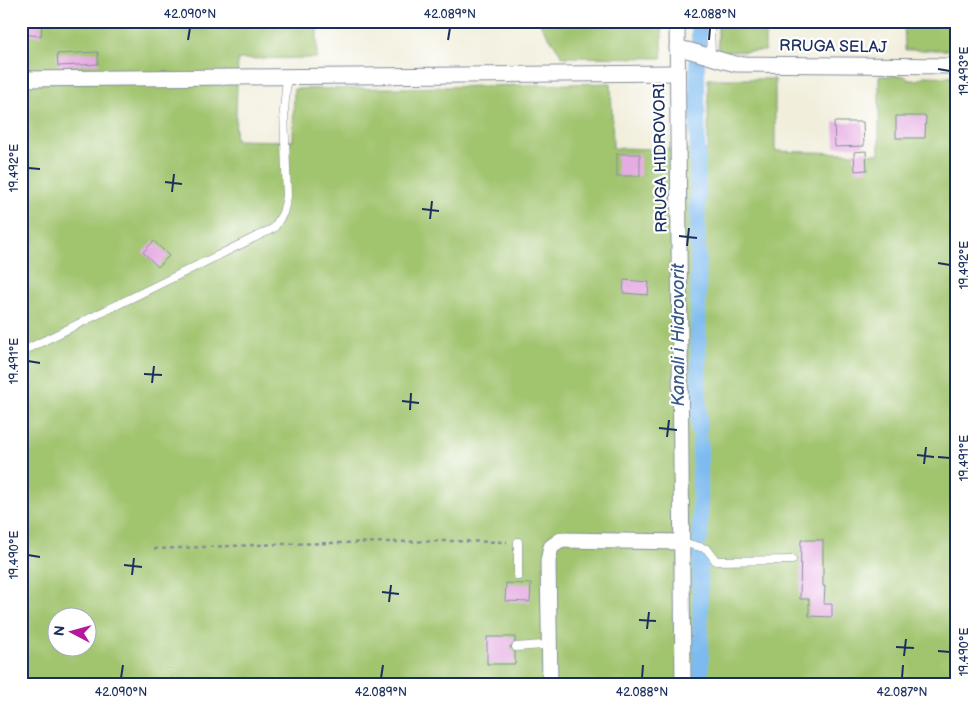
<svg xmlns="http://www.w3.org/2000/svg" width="978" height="705" font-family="'Balsamiq Sans',sans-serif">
<rect width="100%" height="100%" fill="#fff"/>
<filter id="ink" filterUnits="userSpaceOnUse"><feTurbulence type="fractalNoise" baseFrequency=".02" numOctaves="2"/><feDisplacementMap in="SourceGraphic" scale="10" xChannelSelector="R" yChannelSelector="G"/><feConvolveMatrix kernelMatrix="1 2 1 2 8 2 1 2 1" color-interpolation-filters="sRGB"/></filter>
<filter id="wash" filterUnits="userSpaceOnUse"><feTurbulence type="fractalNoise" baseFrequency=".0096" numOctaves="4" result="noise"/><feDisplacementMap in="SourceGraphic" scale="20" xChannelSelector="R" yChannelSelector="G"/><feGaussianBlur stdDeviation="1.12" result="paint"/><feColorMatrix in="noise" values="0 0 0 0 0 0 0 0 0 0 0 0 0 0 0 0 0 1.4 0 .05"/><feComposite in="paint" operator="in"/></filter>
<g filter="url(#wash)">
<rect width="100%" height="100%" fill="#f1eedb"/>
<g fill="#a1c46e" stroke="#5e7a66" fill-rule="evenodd">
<path d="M 21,21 L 317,21 L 317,58 L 238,59 L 235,140 L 293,141 L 294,89 L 402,88 L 611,83 L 613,148 L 708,150 L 708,79 L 775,79 L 775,151 L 879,154 L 879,76 L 905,76 L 909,80 L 918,80 L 924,76 L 957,77 L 957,684 L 21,684 ZM 58,618 L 88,618 L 88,648 L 58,648 Z"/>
<polygon points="538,21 662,21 662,58 563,57"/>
<polygon points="718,21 765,21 765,51 718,52"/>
<polygon points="904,21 957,21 957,50 905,50"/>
</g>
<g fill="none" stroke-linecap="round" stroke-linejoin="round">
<g stroke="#7bbaef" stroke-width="16">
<polyline points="699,21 699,43"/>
<polyline points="697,59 699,431"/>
<polyline points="700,443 700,539"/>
<polyline points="700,556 701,684"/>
</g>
</g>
<g id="blocks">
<g fill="#e6abe2">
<polygon points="21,21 42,21 41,36 21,34"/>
<polygon points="98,52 98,64 58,66 57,54"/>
<polygon points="896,116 926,116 925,138 896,138"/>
<polygon points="834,122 863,122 864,146 835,147"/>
<polygon points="866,151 867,170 855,171 854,152"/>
<rect x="617" y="154" width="23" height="22"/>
<polygon points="154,241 169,256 158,267 143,252"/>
<polygon points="624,280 649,282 648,295 623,293"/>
<polygon points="801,540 823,540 823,586 825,586 824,604 832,604 832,617 809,616 809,599 800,599"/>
<polygon points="506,583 531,584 530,602 505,601"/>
<polygon points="487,637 515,637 515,642 510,647 515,652 515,664 487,664"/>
</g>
</g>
</g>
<g filter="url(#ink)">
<use href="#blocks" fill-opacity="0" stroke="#868e9c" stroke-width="1"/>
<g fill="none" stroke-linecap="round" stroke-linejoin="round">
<g stroke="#868e9c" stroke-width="9">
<g id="service">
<polyline points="710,21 711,58"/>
<polyline points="21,352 274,228 283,213 287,197 284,111 287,77"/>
<polyline points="682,542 707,549 716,561 792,560"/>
<polyline points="518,576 518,542"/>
<polyline points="516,647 543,645 550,642"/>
</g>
</g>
<g stroke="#868e9c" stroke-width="17">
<g id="minor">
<polyline points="677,21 683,684"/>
<path d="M 677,48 C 697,51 716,60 736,64 L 957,66"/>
<polyline points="21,79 677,73"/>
<polyline points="550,684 548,561 551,547 561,540 682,542"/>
</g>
</g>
<polyline stroke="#868e9c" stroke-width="2.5" stroke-dasharray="4 4" stroke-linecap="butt" points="154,549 281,544 447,541 507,542"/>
<use href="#service" stroke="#fff" stroke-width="8"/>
<use href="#minor" stroke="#fff" stroke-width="15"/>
</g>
</g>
<path fill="none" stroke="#1b2f5e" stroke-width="2" d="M 188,40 L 190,28M 448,40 L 450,28M 709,40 L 710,28M 938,69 L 950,71M 28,168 L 40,169M 165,182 L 182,184M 172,192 L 174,174M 422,209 L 439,211M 430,219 L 432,201M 679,236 L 697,238M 687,246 L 689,228M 938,263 L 950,265M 28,361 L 40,363M 144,374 L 162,375M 152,383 L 154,366M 402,401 L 419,403M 410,410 L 411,393M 659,428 L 677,430M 667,437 L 669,420M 917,455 L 934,457M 938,457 L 950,458M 924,464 L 926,447M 28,555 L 40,557M 124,565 L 142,567M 132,575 L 134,558M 382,592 L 399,594M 389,602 L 391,585M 639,620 L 656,621M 647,629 L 649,612M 896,647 L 914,648M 938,651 L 950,652M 904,656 L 906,639M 121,678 L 123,665M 381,678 L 383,665M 642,678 L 643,665M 902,678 L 903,665"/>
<g text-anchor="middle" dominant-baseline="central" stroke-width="4.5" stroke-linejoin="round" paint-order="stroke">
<g font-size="16" fill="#1b2f5e" stroke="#fff">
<text transform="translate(833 47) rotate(1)">RRUGA SELAJ</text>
<text transform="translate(661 158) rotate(-91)">RRUGA HIDROVORI</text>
</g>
<g font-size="18" font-style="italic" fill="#38598a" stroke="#fff">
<text transform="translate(678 335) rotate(-90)">Kanali i Hidrovorit</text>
</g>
</g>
<rect width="978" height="705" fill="none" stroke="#fff" stroke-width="55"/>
<g transform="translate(72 632) rotate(276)"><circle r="24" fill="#ffffff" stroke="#a4acbf"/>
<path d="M0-4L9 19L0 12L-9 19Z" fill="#b5179e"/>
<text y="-8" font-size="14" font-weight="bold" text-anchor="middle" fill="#1b2f5e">N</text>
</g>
<rect x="28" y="28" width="922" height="650" fill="none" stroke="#1b2f5e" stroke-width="2"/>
<g font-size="12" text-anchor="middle" fill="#1b2f5e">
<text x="190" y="18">42.090°N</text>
<text x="450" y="18">42.089°N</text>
<text x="710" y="18">42.088°N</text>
<text transform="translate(964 71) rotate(-90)" y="4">19.493°E</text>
<text transform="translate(14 168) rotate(-90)" y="4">19.492°E</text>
<text transform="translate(964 265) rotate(-90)" y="4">19.492°E</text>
<text transform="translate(14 361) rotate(-90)" y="4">19.491°E</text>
<text transform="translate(964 458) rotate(-90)" y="4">19.491°E</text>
<text transform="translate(14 555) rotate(-90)" y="4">19.490°E</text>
<text transform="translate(964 652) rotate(-90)" y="4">19.490°E</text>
<text x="121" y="696">42.090°N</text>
<text x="381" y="696">42.089°N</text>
<text x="642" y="696">42.088°N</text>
<text x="902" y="696">42.087°N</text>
</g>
</svg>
